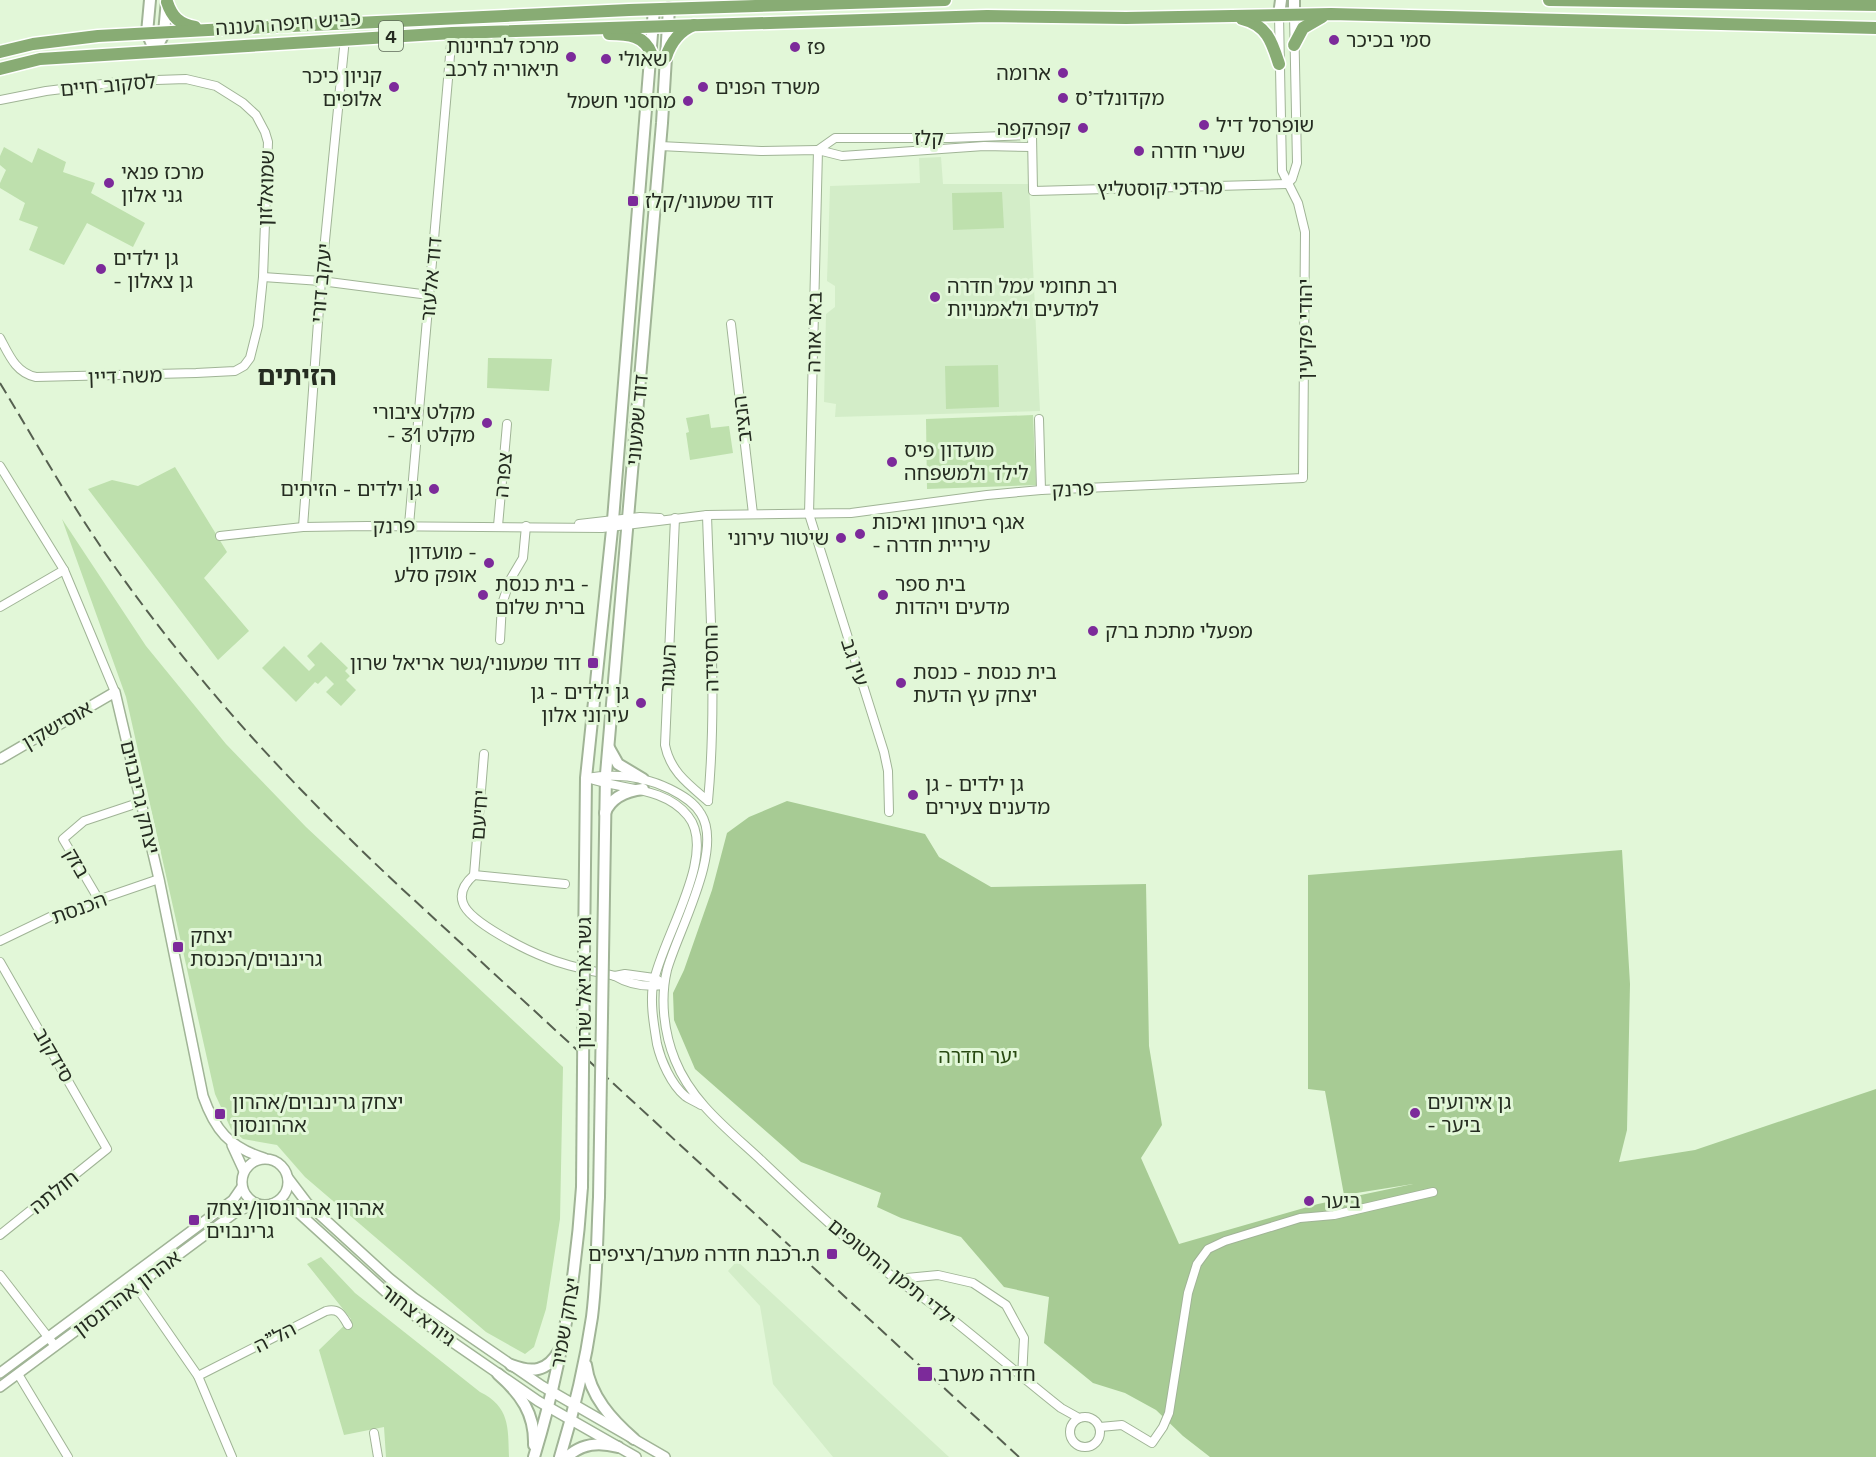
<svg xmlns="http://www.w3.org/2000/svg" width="1876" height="1457" font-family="'Space Grotesk','Noto Sans Hebrew',sans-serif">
<rect width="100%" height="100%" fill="#e2f7d8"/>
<g fill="#d3edc8">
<polygon points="941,157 943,184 1029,184 1040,411 835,417 836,404 824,402 826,314 835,307 835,286 827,281 830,186 920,183 919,158"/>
<polygon points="737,1261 949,1457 833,1457 773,1384 760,1306 728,1271"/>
</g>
<g fill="#bee0ad">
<polygon points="4,147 32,163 38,148 66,162 63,172 95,183 91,193 145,223 133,247 87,223 64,265 29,250 38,227 19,220 25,203 0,188 0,183 6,170 0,165 0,156"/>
<polygon points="1002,192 1004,228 953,230 952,193"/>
<polygon points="488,358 552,359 549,391 487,388"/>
<polygon points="998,365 999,407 946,409 945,366"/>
<polygon points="709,414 711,428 729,426 733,453 690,460 686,433 689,432 686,418"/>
<polygon points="1033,415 1036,485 927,489 926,419"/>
<polygon points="175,467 227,552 204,578 249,631 218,660 88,489 112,480 138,486"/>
<polygon points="62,519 146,646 226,744 306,827 563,1067 560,1219 546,1309 534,1347 525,1354 486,1332 305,1177 277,1145 243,1139 231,1129 215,1094 126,697"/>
<polygon points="321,642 348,668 345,671 350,676 346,680 356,690 341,706 326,692 334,684 326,676 318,684 315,682 296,702 262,668 284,646 309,671 315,665 307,656"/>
<path d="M 321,1257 L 355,1293 L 480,1392 C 510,1407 508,1427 509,1457 L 386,1457 L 384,1427 L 344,1435 L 319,1350 L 351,1319 L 307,1264 Z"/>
</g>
<polygon fill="#a7cb94" points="787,801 925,834 939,857 991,887 1146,884 1149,1046 1162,1125 1141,1158 1179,1244 1318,1204 1413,1184 1344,1195 1325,1091 1308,1089 1308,875 1622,850 1630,984 1627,1130 1619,1162 1695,1150 1876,1089 1876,1457 1210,1457 1183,1436 1156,1410 1125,1393 1093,1383 1044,1343 1049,1297 1004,1287 961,1237 901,1218 877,1207 881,1193 801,1162 695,1069 674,1020 673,993 684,970 712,890 727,833 749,817"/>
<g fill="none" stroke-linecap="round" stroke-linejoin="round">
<g stroke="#a0b496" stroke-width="10">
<g id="minor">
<path d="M 0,100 L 46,91 L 127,81 L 186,79 L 216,86 L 243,103 L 256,115 L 265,132 L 268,142 L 263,277 L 258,326 L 250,358 L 244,366 L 235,371 L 196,373 L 36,377 C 16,373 9,355 0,338"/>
<polyline points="660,146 761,151 818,150 842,156 984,146 1032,147"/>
<polyline points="818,150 809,514 884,752 888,771 889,812"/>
<polyline points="818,150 835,138 949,138 1032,135 1033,191 1287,184"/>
<polyline points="1287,184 1292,179 1297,163 1294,15"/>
<polyline points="263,277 321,281 429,295"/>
<polyline points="731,324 753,514"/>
<polyline points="1039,419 1041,490"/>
<polyline points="0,466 64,570 115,692"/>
<path d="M 707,515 C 710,610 717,706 708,801"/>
<path d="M 675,518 L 665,745 C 670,771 688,784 708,801"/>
<polyline points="579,524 640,517 660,518"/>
<polyline points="409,525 452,33"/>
<polyline points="498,526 507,424"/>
<polyline points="303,527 321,281 345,38"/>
<polyline points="220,536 303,527 367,526 602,528 707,515 851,513 987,495 1041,490 1303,478 1305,232 1298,203 1282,171 1279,15"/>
<polyline points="0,607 64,570"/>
<polyline points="500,640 502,604 510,580 523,558 526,526"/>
<path d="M 484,754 L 474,875 C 466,882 459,892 463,903 C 469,922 528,951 547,958 C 569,967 593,971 615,976 C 630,985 648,987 664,985"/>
<path d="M 586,778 C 615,773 644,776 670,789 C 682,795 694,802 701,814 C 724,850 677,933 667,970 C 660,999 664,1033 675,1060 C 692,1103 730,1131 763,1162 C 799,1196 836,1231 875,1263 C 898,1282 924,1297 948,1316 C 986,1346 1023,1378 1061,1408 L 1079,1418"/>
<path d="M 588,778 C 620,790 664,786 688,816 C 719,854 660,941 653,985 C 650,1004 654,1025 657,1044 C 661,1061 671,1084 685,1096 C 689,1099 696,1102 701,1105"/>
<polyline points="474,875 565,884"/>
<polyline points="99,900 63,839 84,821 141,802"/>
<polyline points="0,941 54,915 159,879"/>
<polyline points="0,962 107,1149 0,1235"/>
<polyline points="615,976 625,974 654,978 658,980"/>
<polyline points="0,1275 55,1346"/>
<polyline points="896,1279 938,1275 973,1283 1006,1305 1024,1338 1022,1378"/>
<polyline points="133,1282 198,1376 232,1457"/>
<polyline points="18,1374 68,1457"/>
<path d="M 198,1376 L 326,1311 C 339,1308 342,1315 348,1325"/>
<circle cx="1085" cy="1432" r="15"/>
<polyline points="1100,1427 1122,1425 1152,1443 1163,1427 1169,1413 1188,1293 1197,1264 1208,1249 1225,1241 1300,1218 1334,1215 1433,1192"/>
<polyline points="374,1433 378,1457"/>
</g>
</g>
<g stroke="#a0b496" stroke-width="12">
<g id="tertiary">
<path d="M 0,759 L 115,692 L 159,879 L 203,1096 C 215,1130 229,1147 264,1158"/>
<polyline points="232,1145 244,1171"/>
<circle cx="265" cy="1182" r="23"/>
<polyline points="288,1178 307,1203 389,1278 414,1298 542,1386 665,1457"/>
<polyline points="272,1204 288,1206 300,1214 388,1294 419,1319 538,1401 636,1457"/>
<polyline points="0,1373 233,1200 242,1187"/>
<polyline points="0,1387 236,1212 256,1203"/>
</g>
</g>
<g stroke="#a0b496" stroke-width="14">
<g id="secondary">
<polyline points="150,0 147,33 155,51"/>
<polyline points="1294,0 1294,15"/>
<polyline points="1279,15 1281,0"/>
<polyline points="155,51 164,33 167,0"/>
<polyline points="609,748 618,764 643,779"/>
<path d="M 605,813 C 611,797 627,791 643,789"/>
<polyline points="584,952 586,778 613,520 654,9"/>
<polyline points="603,956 606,774 662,123 669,8"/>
<path d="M 511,1365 C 532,1373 547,1372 559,1351"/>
<path d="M 586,1365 C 590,1396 612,1420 634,1439"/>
<path d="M 498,1374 C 521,1394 535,1414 534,1445"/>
<path d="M 534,1457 C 561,1368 576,1279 582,1187"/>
<path d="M 560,1457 C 574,1411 585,1365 592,1317 C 597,1277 597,1237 599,1197"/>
<path d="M 567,1457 C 582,1443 599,1442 618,1447"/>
</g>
</g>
<g stroke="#fff" stroke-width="15">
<g id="trunk">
<polyline points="1549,0 1876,5"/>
<path d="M 167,2 C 172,17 179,24 195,27"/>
<path d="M 1242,19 C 1267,25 1272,42 1279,64"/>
<path d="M 609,34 C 628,34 645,35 652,55"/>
<polyline points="1294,45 1303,28 1322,17"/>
<polyline points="0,52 33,44 98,36 208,30 629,10 945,0"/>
<path d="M 666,57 C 671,42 679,31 694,25"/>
<polyline points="0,69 40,59 452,33 987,16 1126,18 1331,14 1876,28"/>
</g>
</g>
<use href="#minor" stroke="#fff" stroke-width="8"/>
<use href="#tertiary" stroke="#fff" stroke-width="9"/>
<use href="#secondary" stroke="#fff" stroke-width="10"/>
<use href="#trunk" stroke="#88ac74" stroke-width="12"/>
<path stroke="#566050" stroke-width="2" stroke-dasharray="12 6" stroke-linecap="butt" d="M 0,383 C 34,439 66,496 103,550 C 190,676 289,783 400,887 L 1019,1457"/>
<g stroke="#a0b496" stroke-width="14" stroke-linecap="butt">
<g id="secondary-bridge">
<polyline points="582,1187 584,952"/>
<polyline points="599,1197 603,956"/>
</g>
</g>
<use href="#secondary-bridge" stroke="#fff" stroke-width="10"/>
</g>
<g fill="#7c2a9a" stroke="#e2f7d8" stroke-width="2">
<circle cx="1334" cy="40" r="6"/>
<circle cx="795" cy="47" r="6"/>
<circle cx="571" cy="57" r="6"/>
<circle cx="606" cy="59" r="6"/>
<circle cx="1063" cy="73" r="6"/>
<circle cx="394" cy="87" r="6"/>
<circle cx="703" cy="87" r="6"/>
<circle cx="1063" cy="98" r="6"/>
<circle cx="688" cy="101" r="6"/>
<circle cx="1204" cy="125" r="6"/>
<circle cx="1083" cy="128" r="6"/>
<circle cx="1139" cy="151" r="6"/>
<circle cx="109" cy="183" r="6"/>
<rect x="627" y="195" width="12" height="12" rx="3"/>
<circle cx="101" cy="269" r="6"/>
<circle cx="935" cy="297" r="6"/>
<circle cx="487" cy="423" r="6"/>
<circle cx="892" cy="462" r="6"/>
<circle cx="434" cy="489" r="6"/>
<circle cx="860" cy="534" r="6"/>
<circle cx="841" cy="538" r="6"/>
<circle cx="489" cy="563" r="6"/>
<circle cx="483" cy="595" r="6"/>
<circle cx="883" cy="595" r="6"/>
<circle cx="1093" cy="631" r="6"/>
<rect x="587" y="657" width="12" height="12" rx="3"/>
<circle cx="901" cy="683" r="6"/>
<circle cx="641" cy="703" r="6"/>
<circle cx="913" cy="795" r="6"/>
<rect x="172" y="941" width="12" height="12" rx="3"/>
<circle cx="1415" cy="1113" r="6"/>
<rect x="214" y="1108" width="12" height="12" rx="3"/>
<circle cx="1309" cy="1201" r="6"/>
<rect x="188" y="1214" width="12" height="12" rx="3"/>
<rect x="826" y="1248" width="12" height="12" rx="3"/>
<rect x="917" y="1366" width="16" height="16" rx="3"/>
</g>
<g text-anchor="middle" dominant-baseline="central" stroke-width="6" stroke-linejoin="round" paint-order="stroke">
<rect fill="#e2f7d8" stroke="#5e6958" stroke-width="1.5" x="379" y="21" width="24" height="30" rx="4.5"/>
<g font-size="18" font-weight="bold" fill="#252c21">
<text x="391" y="36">4</text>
</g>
<g font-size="20" fill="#252c21" stroke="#e2f7d8">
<text transform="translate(288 23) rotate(-4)">כביש חיפה רעננה</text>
<text transform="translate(108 85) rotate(-5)">לסקוב חיים</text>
<text x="929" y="138">קלז</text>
<text transform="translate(266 188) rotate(-88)">שמואלזון</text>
<text transform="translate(1160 188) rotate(-1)">מרדכי קוסטליץ</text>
<text transform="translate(431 279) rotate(-85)">דוד אלעזר</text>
<text transform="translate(321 283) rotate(-85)">יעקב דורי</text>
<text transform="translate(1305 329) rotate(-90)">יהודי פקיעין</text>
<text transform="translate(814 332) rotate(-89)">באר אורה</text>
<text transform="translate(125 376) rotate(-2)">משה דיין</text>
<text transform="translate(742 419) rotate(-97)">הנציב</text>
<text transform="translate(637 420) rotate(-85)">דוד שמעוני</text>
<text transform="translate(503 475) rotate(-85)">צפרה</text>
<text transform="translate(1073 489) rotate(-3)">פרנק</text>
<text transform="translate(394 526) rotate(-1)">פרנק</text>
<text transform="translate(711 658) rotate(-91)">החסידה</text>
<text transform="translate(855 662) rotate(72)">עין גב</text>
<text transform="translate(668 668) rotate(-87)">העגור</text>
<text transform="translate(57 725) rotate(-30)">אוסישקין</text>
<text transform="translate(140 797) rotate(77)">יצחק גרינבוים</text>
<text transform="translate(479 815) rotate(-86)">יחיעם</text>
<text transform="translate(77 863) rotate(60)">בזק</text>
<text transform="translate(79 908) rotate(-20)">הכנסת</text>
<text transform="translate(584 983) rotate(-90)">גשר אריאל שרון</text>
<text transform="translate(54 1055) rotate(60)">סידקוב</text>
<text transform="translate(54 1192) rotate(-39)">חולתה</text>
<text transform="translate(892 1272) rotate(39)">ילדי תימן החטופים</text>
<text transform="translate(127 1293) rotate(-37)">אהרון אהרונסון</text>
<text transform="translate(418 1315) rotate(37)">גיורא צחור</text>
<text transform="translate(565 1323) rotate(-80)">יצחק שמיר</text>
<text transform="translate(275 1337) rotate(-27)">הל"ה</text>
</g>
<g font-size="20" fill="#252c21" stroke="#e2f7d8" text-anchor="start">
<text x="1346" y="40">סמי בכיכר</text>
<text x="559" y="46" text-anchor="end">מרכז לבחינות<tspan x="559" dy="23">תיאוריה לרכב</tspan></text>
<text x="807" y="47">פז</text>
<text x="618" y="59">שאולי</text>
<text x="1051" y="73" text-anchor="end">ארומה</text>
<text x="382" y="76" text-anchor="end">קניון כיכר<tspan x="382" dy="23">אלופים</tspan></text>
<text x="715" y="87">משרד הפנים</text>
<text x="1075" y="98">מקדונלד'ס</text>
<text x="676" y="101" text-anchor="end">מחסני חשמל</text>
<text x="1216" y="125">שופרסל דיל</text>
<text x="1071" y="128" text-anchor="end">קפהקפה</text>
<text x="1151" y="151">שערי חדרה</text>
<text x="121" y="172">מרכז פנאי<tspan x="121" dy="23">גני אלון</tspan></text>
<text x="645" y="201">דוד שמעוני/קלז</text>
<text x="113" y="258">גן ילדים<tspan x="113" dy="23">- גן צאלון</tspan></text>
<text x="947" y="286">רב תחומי עמל חדרה<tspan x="947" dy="23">למדעים ולאמנויות</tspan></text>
<text x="475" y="412" text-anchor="end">מקלט ציבורי<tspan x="475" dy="23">- מקלט 31</tspan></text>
<text x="904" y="450">מועדון פיס<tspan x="904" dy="23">לילד ולמשפחה</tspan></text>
<text x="422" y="489" text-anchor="end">גן ילדים - הזיתים</text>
<text x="872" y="522">אגף ביטחון ואיכות<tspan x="872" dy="23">- עיריית חדרה</tspan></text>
<text x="829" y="538" text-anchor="end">שיטור עירוני</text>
<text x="477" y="552" text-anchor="end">מועדון -<tspan x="477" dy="23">אופק סלע</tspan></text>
<text x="495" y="584">בית כנסת -<tspan x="495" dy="23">ברית שלום</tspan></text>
<text x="895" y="584">בית ספר<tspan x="895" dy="23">מדעים ויהדות</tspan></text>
<text x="1105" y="631">מפעלי מתכת ברק</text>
<text x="581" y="663" text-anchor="end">דוד שמעוני/גשר אריאל שרון</text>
<text x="913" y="672">בית כנסת - כנסת<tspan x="913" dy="23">יצחק עץ הדעת</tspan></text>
<text x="629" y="692" text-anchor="end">גן ילדים - גן<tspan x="629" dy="23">עירוני אלון</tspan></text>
<text x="925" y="784">גן ילדים - גן<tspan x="925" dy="23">מדענים צעירים</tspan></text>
<text x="190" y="936">יצחק<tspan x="190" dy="23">גרינבוים/הכנסת</tspan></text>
<text x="232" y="1102">יצחק גרינבוים/אהרון<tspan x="232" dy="23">אהרונסון</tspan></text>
<text x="1427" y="1102">גן אירועים<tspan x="1427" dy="23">- ביער</tspan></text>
<text x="1321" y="1201">ביער</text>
<text x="206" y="1208">אהרון אהרונסון/יצחק<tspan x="206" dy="23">גרינבוים</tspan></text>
<text x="820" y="1254" text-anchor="end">ת.רכבת חדרה מערב/רציפים</text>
<text x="938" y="1374">חדרה מערב</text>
</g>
<g font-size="20" fill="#284911" stroke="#e2f7d8">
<text x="978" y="1056">יער חדרה</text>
</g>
<g font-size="26" font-weight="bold" fill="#252c21" stroke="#e2f7d8">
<text x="297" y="376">הזיתים</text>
</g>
</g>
</svg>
